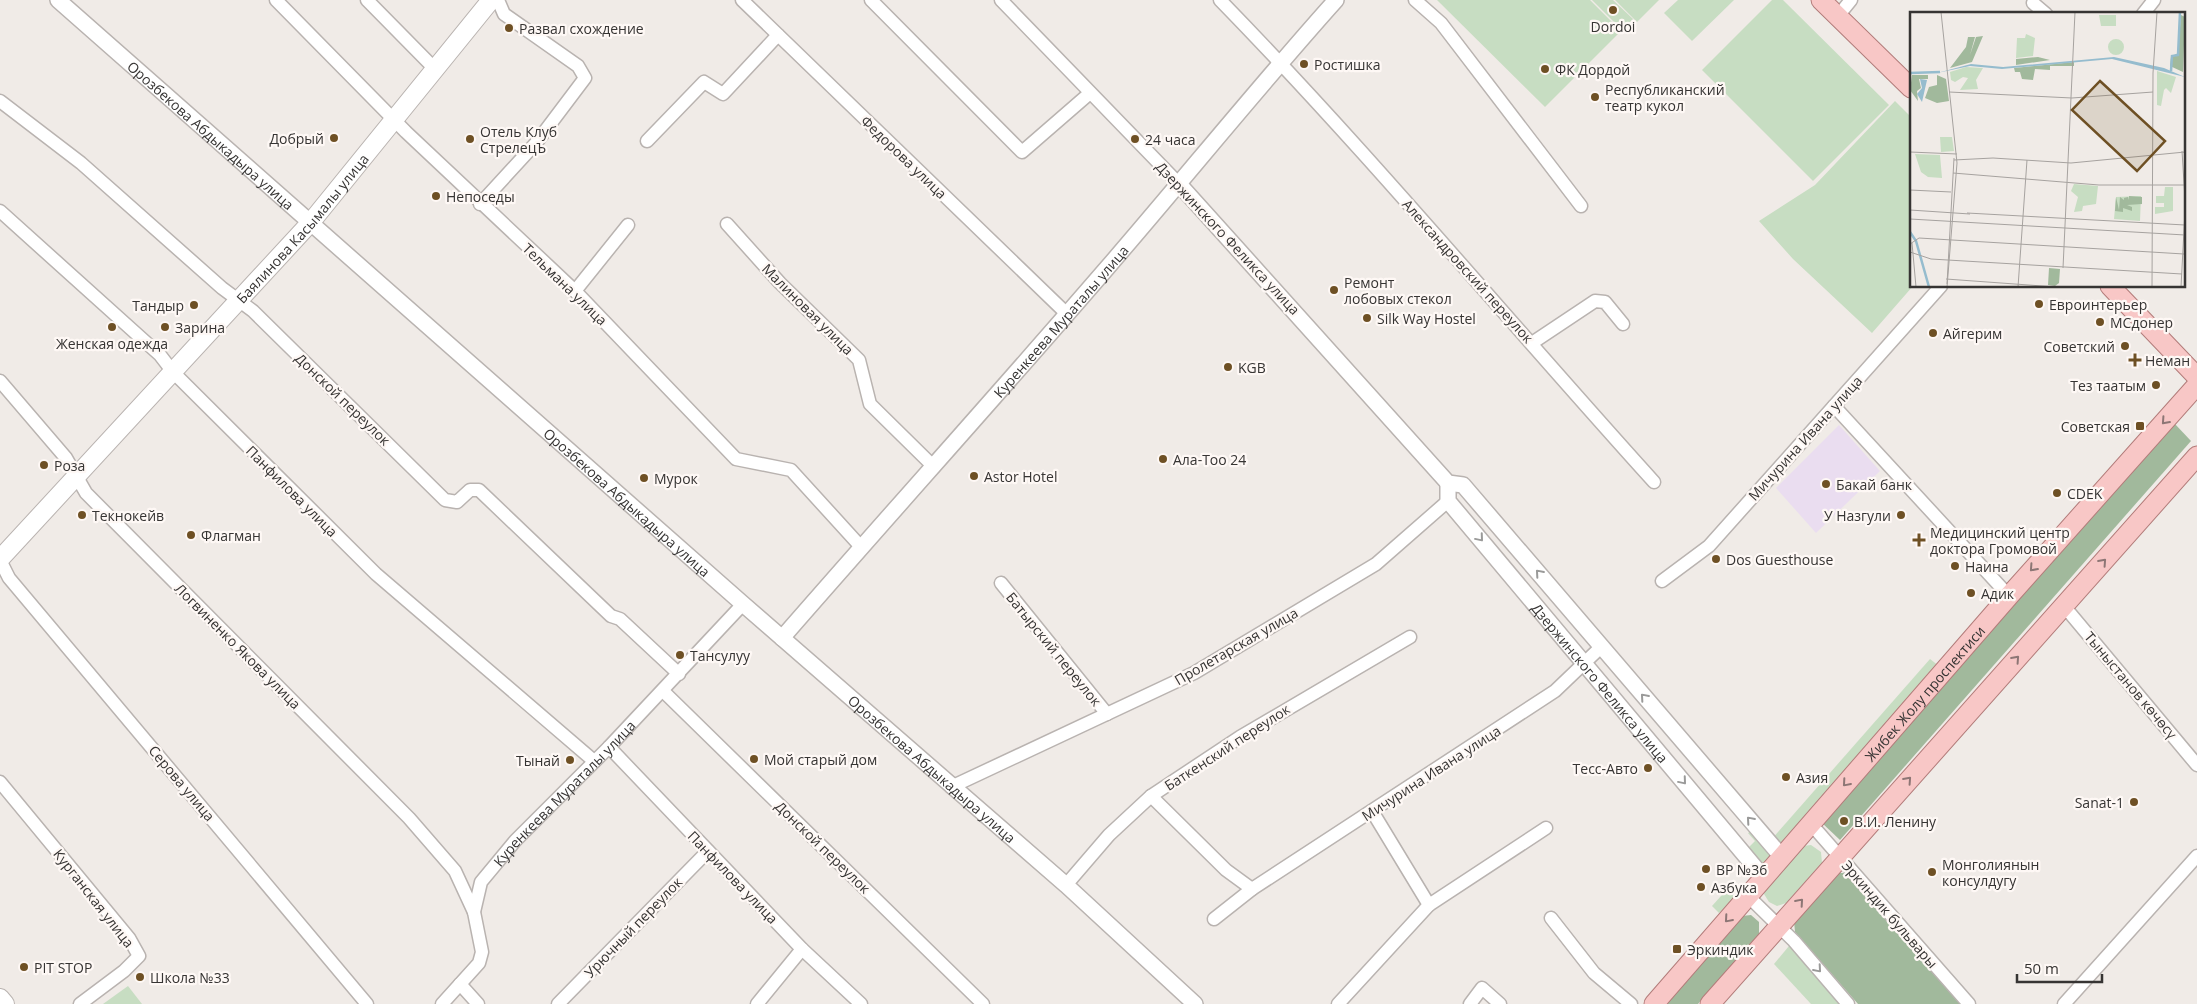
<svg xmlns="http://www.w3.org/2000/svg" width="2197" height="1004" font-family="'Open Sans',sans-serif">
<rect width="100%" height="100%" fill="#f0ebe7"/>
<polygon fill="#eaddf0" points="1839,425 1880,471 1816,533 1776,488"/>
<g fill="#c7ddc2">
<polygon points="1437,0 1590,0 1621,31 1545,107"/>
<polygon points="1592,0 1613,0 1633,19 1622,30"/>
<polygon points="1615,0 1659,0 1637,22"/>
<polygon points="1678,0 1734,0 1692,41 1664,13"/>
<polygon points="1772,0 1783,0 1889,105 1813,181 1702,70"/>
<polygon points="1895,101 1911,117 1911,286 1913,286 1872,333 1793,259 1759,221 1815,185"/>
<polygon points="1930,659 1939,666 1790,838 1780,844 1771,840"/>
<polygon points="1750,832 1770,854 1767,862 1761,864 1754,859 1749,847 1755,841 1748,833"/>
<polygon points="1811,845 1821,852 1822,863 1786,903 1777,906 1769,902 1764,894 1765,889 1803,846"/>
<polygon points="1730,886 1735,895 1732,901 1719,913 1712,906"/>
<polygon points="1789,946 1840,1004 1811,1004 1774,964"/>
<polygon points="128,986 142,1004 103,1004"/>
</g>
<g fill="#a1b99c">
<polygon points="2175,424 2191,441 1840,840 1821,822"/>
<polygon points="1839,873 1846,873 1960,1004 1858,1004 1795,932 1794,921"/>
<polygon points="1751,915 1759,922 1759,934 1698,1004 1665,1004 1742,916"/>
</g>
<g fill="none" stroke-linecap="round" stroke-linejoin="round">
<g stroke="#b9b3b0" stroke-width="15">
<g id="minor">
<polyline points="276,0 406,132 575,291 736,459 791,470 862,548"/>
<polyline points="367,0 434,68"/>
<polyline points="742,0 1067,314"/>
<polyline points="871,0 1022,152 1090,93"/>
<polyline points="1001,0 1179,184"/>
<path d="M 1220,0 C 1371,155 1509,322 1654,482"/>
<polyline points="1415,0 1441,23 1581,206"/>
<polyline points="2033,3 2046,14"/>
<polyline points="2143,14 2154,0"/>
<polyline points="1838,16 1851,0"/>
<polyline points="0,101 81,163 222,288 253,311 445,500 457,502 470,490 479,490 611,616 620,619 679,674"/>
<polyline points="647,141 704,82 723,94 778,35"/>
<polyline points="480,204 536,143 585,78 578,66 504,14 498,0"/>
<polyline points="0,211 160,355 173,372 376,574 594,761"/>
<polyline points="727,224 780,283 859,360 870,404 934,467"/>
<polyline points="575,291 628,225"/>
<polyline points="1532,343 1595,301 1605,302 1623,324"/>
<polyline points="0,381 66,458 86,493 409,818 455,871 474,912"/>
<polyline points="1834,406 2009,596"/>
<polyline points="0,560 9,578 367,1004"/>
<polyline points="1662,581 1709,546 1941,286"/>
<polyline points="1001,583 1107,714"/>
<polyline points="2064,606 2197,765"/>
<polyline points="663,691 983,1004"/>
<polyline points="609,747 802,949 861,1004"/>
<polyline points="0,782 129,938 139,956 124,971 80,1004"/>
<polyline points="951,787 1194,673 1376,564 1448,501"/>
<polyline points="1151,796 1226,870 1252,889 1555,691 1601,647"/>
<polyline points="1372,811 1429,905"/>
<polyline points="1811,824 1969,1004"/>
<polyline points="1066,885 1109,835 1151,796 1240,737 1410,637"/>
<polyline points="1748,896 1794,941 1848,1004"/>
<polyline points="1551,918 1594,973 1631,1004"/>
<polyline points="1214,919 1252,889"/>
<polyline points="460,984 478,1004"/>
<path id="s1" d="M 442,1004 L 479,963 L 482,952 L 474,912 L 481,882 L 515,841 L 609,747 L 743,604"/>
<polyline points="558,1004 708,851"/>
<polyline points="757,1004 802,949"/>
<polyline points="1338,1004 1429,905 1546,828"/>
<polyline points="1470,1004 1482,988 1500,1004"/>
<polyline points="2064,1004 2197,856"/>
</g>
</g>
<g stroke="#b9b3b0" stroke-width="18">
<g id="tertiary">
<path id="s2" d="M 58,0 L 743,604 L 1066,885 L 1195,1004"/>
<polyline points="1179,184 1448,483 1463,485 1782,857"/>
<path id="s3" d="M 1448,483 L 1448,501 L 1764,878"/>
<path id="s4" d="M 782,638 C 890,514 1000,392 1107,268 C 1184,179 1258,87 1336,0"/>
</g>
</g>
<g stroke="#b9b3b0" stroke-width="20">
<g id="secondary">
<path id="s5" d="M 0,559 L 311,222 L 491,0"/>
<polyline points="0,998 5,1004"/>
</g>
</g>
<g stroke="#b27c7a" stroke-width="21">
<g id="primary">
<polyline points="1821,0 1911,88"/>
<polyline points="2110,286 2197,377"/>
<path id="s6" d="M 1654,1004 L 2009,596 L 2197,385"/>
<polyline points="1710,1004 2197,456"/>
</g>
</g>
<use href="#minor" stroke="#fff" stroke-width="12"/>
<use href="#tertiary" stroke="#fff" stroke-width="15"/>
<use href="#secondary" stroke="#fff" stroke-width="18"/>
<use href="#primary" stroke="#f8c7c6" stroke-width="19"/>
</g>
<defs><path id="oneway-chevron" d="M-2-3.5L2.5 0L-2 3.5" fill="none" stroke-width="1.6" stroke-linecap="round" stroke-linejoin="round" transform="scale(1.25)"/></defs>
<g stroke="#8d7675">
<use href="#oneway-chevron" transform="translate(2165 421) rotate(132)"/>
<use href="#oneway-chevron" transform="translate(2103 562) rotate(-48)"/>
<use href="#oneway-chevron" transform="translate(2033 568) rotate(132)"/>
<use href="#oneway-chevron" transform="translate(2016 659) rotate(-48)"/>
<use href="#oneway-chevron" transform="translate(1908 780) rotate(-48)"/>
<use href="#oneway-chevron" transform="translate(1846 783) rotate(131)"/>
<use href="#oneway-chevron" transform="translate(1800 902) rotate(-49)"/>
<use href="#oneway-chevron" transform="translate(1728 919) rotate(131)"/>
</g>
<g stroke="#9a9a99">
<use href="#oneway-chevron" transform="translate(1480 538) rotate(50)"/>
<use href="#oneway-chevron" transform="translate(1539 573) rotate(-131)"/>
<use href="#oneway-chevron" transform="translate(1644 697) rotate(-131)"/>
<use href="#oneway-chevron" transform="translate(1683 781) rotate(50)"/>
<use href="#oneway-chevron" transform="translate(1750 820) rotate(-131)"/>
<use href="#oneway-chevron" transform="translate(1818 969) rotate(49)"/>
</g>
<g fill="#6e5024" stroke="#fef8f5" stroke-width="2">
<circle cx="1613" cy="10" r="5"/>
<circle cx="509" cy="28" r="5"/>
<circle cx="1304" cy="64" r="5"/>
<circle cx="1545" cy="69" r="5"/>
<circle cx="1595" cy="97" r="5"/>
<circle cx="334" cy="138" r="5"/>
<circle cx="470" cy="139" r="5"/>
<circle cx="1135" cy="139" r="5"/>
<circle cx="436" cy="196" r="5"/>
<circle cx="1334" cy="290" r="5"/>
<circle cx="2039" cy="304" r="5"/>
<circle cx="194" cy="305" r="5"/>
<circle cx="1367" cy="318" r="5"/>
<circle cx="2100" cy="322" r="5"/>
<circle cx="112" cy="327" r="5"/>
<circle cx="165" cy="327" r="5"/>
<circle cx="1933" cy="333" r="5"/>
<circle cx="2125" cy="346" r="5"/>
<path d="M2132.5 352.5h5v5h5v5h-5v5h-5v-5h-5v-5h5z"/>
<circle cx="1228" cy="367" r="5"/>
<circle cx="2156" cy="385" r="5"/>
<rect x="2135" y="421" width="10" height="10" rx="2.5"/>
<circle cx="1163" cy="459" r="5"/>
<circle cx="44" cy="465" r="5"/>
<circle cx="974" cy="476" r="5"/>
<circle cx="644" cy="478" r="5"/>
<circle cx="1826" cy="484" r="5"/>
<circle cx="2057" cy="493" r="5"/>
<circle cx="82" cy="515" r="5"/>
<circle cx="1901" cy="515" r="5"/>
<circle cx="191" cy="535" r="5"/>
<path d="M1916.5 532.5h5v5h5v5h-5v5h-5v-5h-5v-5h5z"/>
<circle cx="1716" cy="559" r="5"/>
<circle cx="1955" cy="566" r="5"/>
<circle cx="1971" cy="593" r="5"/>
<circle cx="680" cy="655" r="5"/>
<circle cx="754" cy="759" r="5"/>
<circle cx="570" cy="760" r="5"/>
<circle cx="1648" cy="768" r="5"/>
<circle cx="1786" cy="777" r="5"/>
<circle cx="2134" cy="802" r="5"/>
<circle cx="1844" cy="821" r="5"/>
<circle cx="1706" cy="869" r="5"/>
<circle cx="1932" cy="872" r="5"/>
<circle cx="1701" cy="887" r="5"/>
<rect x="1672" y="944" width="10" height="10" rx="2.5"/>
<circle cx="24" cy="967" r="5"/>
<circle cx="140" cy="977" r="5"/>
</g>
<g text-anchor="middle" dominant-baseline="central" stroke-width="4.5" stroke-linejoin="round" paint-order="stroke">
<g font-size="14" fill="#363433" stroke="#fef8f5" text-anchor="start">
<text x="1613" y="26" text-anchor="middle">Dordoi</text>
<text x="519" y="28">Развал схождение</text>
<text x="1314" y="64">Ростишка</text>
<text x="1555" y="69">ФК Дордой</text>
<text x="1605" y="89">Республиканский<tspan x="1605" dy="16">театр кукол</tspan></text>
<text x="480" y="131">Отель Клуб<tspan x="480" dy="16">СтрелецЪ</tspan></text>
<text x="324" y="138" text-anchor="end">Добрый</text>
<text x="1145" y="139">24 часа</text>
<text x="446" y="196">Непоседы</text>
<text x="1344" y="282">Ремонт<tspan x="1344" dy="16">лобовых стекол</tspan></text>
<text x="2049" y="304">Евроинтерьер</text>
<text x="184" y="305" text-anchor="end">Тандыр</text>
<text x="1377" y="318">Silk Way Hostel</text>
<text x="2110" y="322">MCдонер</text>
<text x="175" y="327">Зарина</text>
<text x="1943" y="333">Айгерим</text>
<text x="112" y="343" text-anchor="middle">Женская одежда</text>
<text x="2115" y="346" text-anchor="end">Советский</text>
<text x="2145" y="360">Неман</text>
<text x="1238" y="367">KGB</text>
<text x="2146" y="385" text-anchor="end">Тез таатым</text>
<text x="2130" y="426" text-anchor="end">Советская</text>
<text x="1173" y="459">Ала-Тоо 24</text>
<text x="54" y="465">Роза</text>
<text x="984" y="476">Astor Hotel</text>
<text x="654" y="478">Мурок</text>
<text x="1836" y="484">Бакай банк</text>
<text x="2067" y="493">CDEK</text>
<text x="92" y="515">Текнокейв</text>
<text x="1891" y="515" text-anchor="end">У Назгули</text>
<text x="1930" y="532">Медицинский центр<tspan x="1930" dy="16">доктора Громовой</tspan></text>
<text x="201" y="535">Флагман</text>
<text x="1726" y="559">Dos Guesthouse</text>
<text x="1965" y="566">Наина</text>
<text x="1981" y="593">Адик</text>
<text x="690" y="655">Тансулуу</text>
<text x="764" y="759">Мой старый дом</text>
<text x="560" y="760" text-anchor="end">Тынай</text>
<text x="1638" y="768" text-anchor="end">Тесс-Авто</text>
<text x="1796" y="777">Азия</text>
<text x="2124" y="802" text-anchor="end">Sanat-1</text>
<text x="1854" y="821">В.И. Ленину</text>
<text x="1942" y="864">Монголиянын<tspan x="1942" dy="16">консулдугу</tspan></text>
<text x="1716" y="869">BP №36</text>
<text x="1711" y="887">Азбука</text>
<text x="1687" y="949">Эркиндик</text>
<text x="34" y="967">PIT STOP</text>
<text x="150" y="977">Школа №33</text>
</g>
<g font-size="14" fill="#363433" stroke="#fef8f5">
<text stroke="none"><textPath href="#s2" startOffset="204">Орозбекова Абдыкадыра улица</textPath></text>
<text transform="translate(904 157) rotate(44)">Федорова улица</text>
<text stroke="none"><textPath href="#s5" startOffset="448">Баялинова Касымалы улица</textPath></text>
<text transform="translate(1228 238) rotate(47)">Дзержинского Феликса улица</text>
<text transform="translate(1468 271) rotate(48)">Александровский переулок</text>
<text transform="translate(565 284) rotate(44)">Тельмана улица</text>
<text transform="translate(808 309) rotate(45)">Малиновая улица</text>
<text stroke="none"><textPath href="#s4" startOffset="422">Куренкеева Мураталы улица</textPath></text>
<text transform="translate(343 399) rotate(44)">Донской переулок</text>
<text transform="translate(1805 438) rotate(-48)">Мичурина Ивана улица</text>
<text transform="translate(292 491) rotate(45)">Панфилова улица</text>
<text stroke="none"><textPath href="#s2" startOffset="759">Орозбекова Абдыкадыра улица</textPath></text>
<text transform="translate(238 646) rotate(45)">Логвиненко Якова улица</text>
<text transform="translate(1236 646) rotate(-30)">Пролетарская улица</text>
<text transform="translate(1054 649) rotate(51)">Батырский переулок</text>
<text stroke="none"><textPath href="#s3" startOffset="255">Дзержинского Феликса улица</textPath></text>
<text transform="translate(2131 685) rotate(50)">Тыныстанов көчөсү</text>
<text stroke="none"><textPath href="#s6" startOffset="412">Жибек Жолу проспектиси</textPath></text>
<text transform="translate(1227 747) rotate(-33)">Баткенский переулок</text>
<text stroke="none"><textPath href="#s2" startOffset="1164">Орозбекова Абдыкадыра улица</textPath></text>
<text transform="translate(1431 773) rotate(-33)">Мичурина Ивана улица</text>
<text transform="translate(182 783) rotate(50)">Серова улица</text>
<text stroke="none"><textPath href="#s1" startOffset="260">Куренкеева Мураталы улица</textPath></text>
<text transform="translate(823 847) rotate(44)">Донской переулок</text>
<text transform="translate(733 877) rotate(46)">Панфилова улица</text>
<text transform="translate(94 898) rotate(52)">Курганская улица</text>
<text transform="translate(1890 914) rotate(49)">Эркиндик бульвары</text>
<text transform="translate(633 927) rotate(-46)">Урючный переулок</text>
</g>
</g>
<g transform="translate(1910 12)">
<rect width="275" height="275" fill="#f0ebe7"/>
<path d="M 189,3 L 206,3 L 206,14 L 191,14 ZM 116,22 L 125,26 L 123,44 L 106,46 L 107,26 L 115,26 ZM198 35a8 8 0 1 1 16 0a8 8 0 1 1-16 0ZM 56,55 L 73,56 L 66,68 L 68,77 L 50,78 L 58,66 L 53,65 L 45,70 L 41,68 L 40,60 ZM 247,59 L 266,65 L 261,81 L 256,76 L 254,78 L 251,94 L 247,93 ZM 30,125 L 42,125 L 44,139 L 31,140 ZM 5,142 L 30,143 L 32,166 L 18,165 L 11,160 ZM 164,172 L 188,174 L 186,192 L 173,194 L 172,199 L 164,200 L 168,185 L 161,179 ZM 255,175 L 263,175 L 263,199 L 245,202 L 245,195 L 254,195 L 254,191 L 246,191 L 246,184 L 254,184 ZM 231,184 L 230,209 L 204,207 L 206,185 Z" fill="#c7ddc2"/>
<path d="M 271,3 L 275,5 L 273,60 L 260,54 L 261,45 L 268,41 ZM 73,24 L 62,50 L 40,56 L 56,35 L 58,25 L 65,25 L 60,43 L 66,25 ZM 128,45 L 140,48 L 106,53 L 106,47 ZM 164,50 L 164,54 L 140,54 L 140,58 L 125,57 L 123,68 L 112,67 L 110,60 L 105,60 L 104,56 ZM 2,63 L 18,63 L 18,67 L 9,67 L 11,76 L 7,79 L 8,89 L 0,78 ZM 27,63 L 36,67 L 39,89 L 27,91 L 15,86 L 19,75 L 27,73 ZM 219,184 L 232,185 L 232,192 L 217,193 L 222,195 L 222,199 L 213,196 L 213,200 L 205,199 L 206,185 L 209,198 L 210,185 L 214,188 L 214,186 L 218,185 L 219,188 ZM 139,256 L 150,257 L 149,271 L 145,274 L 138,273 Z" fill="#a1b99c"/>
<path d="M 204,45 L 254,56 L 275,65 L 202,47 L 92,57 L 60,54 L 27,61 L 61,52 L 93,55 ZM 10,67 L 17,68 L 12,90 L 7,82 L 12,76 Z" fill="#95bcce"/>
<path fill="none" stroke="#95bcce" stroke-width="2.5" d="M 261,59 L 262,44 L 268,43 L 270,0M 0,61 L 30,60M 0,220 L 6,229 L 19,275"/>
<path fill="none" stroke="#a6a29f" stroke-width="1" d="M 31,0 L 47,151 L 37,275M 39,80 L 162,86 L 243,80M 272,139 L 275,187M 0,140 L 47,142M 44,148 L 83,146 L 161,151 L 275,140M 43,161 L 189,173 L 275,173M 0,178 L 41,180M 0,198 L 60,202M 57,201 L 275,213M 0,207 L 275,223M 2,231 L 6,275M 0,232 L 9,226 L 274,242M 0,240 L 21,247 L 272,262M 153,256 L 165,0M 36,267 L 146,275M 37,272 L 44,146M 108,275 L 117,148M 242,275 L 243,61 L 247,0M 271,275 L 275,199"/>
<path fill="#6e5024" fill-opacity="0.15" stroke="#6e5024" stroke-width="2.5" d="M 190,69 L 255,129 L 227,159 L 162,98 Z"/>
<rect width="275" height="275" fill="none" stroke="#363433" stroke-width="2.5"/>
</g>
<path d="M2017 974v8h85v-8" fill="none" stroke="#363433" stroke-width="2.5"/>
<text x="2024" y="974" font-size="15" fill="#363433" stroke="#fef8f5" stroke-width="4" paint-order="stroke">50 m</text>
</svg>
